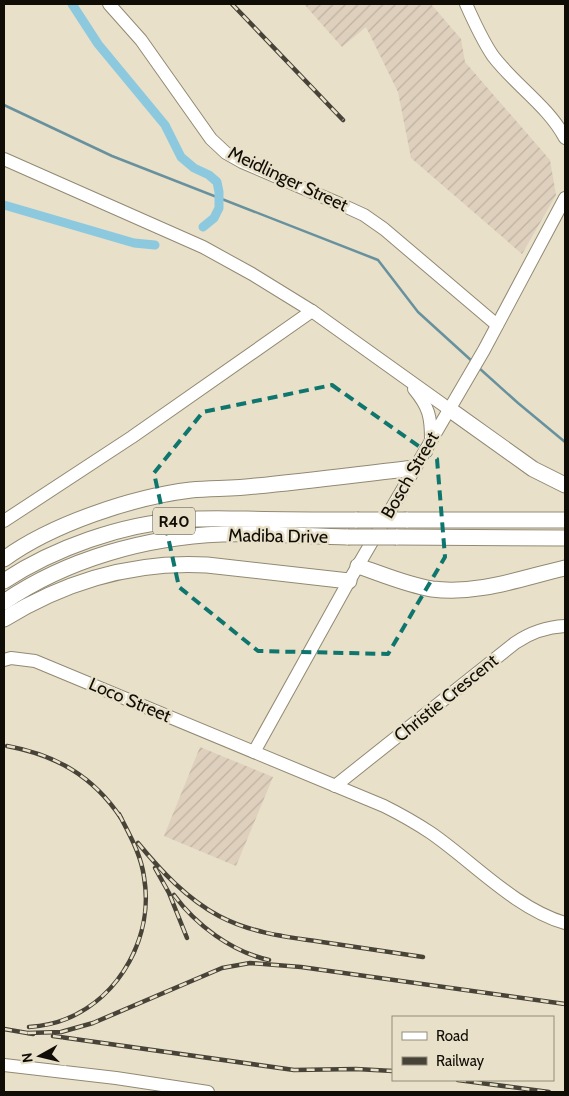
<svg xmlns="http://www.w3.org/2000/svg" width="569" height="1096" font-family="Cabin,sans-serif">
<defs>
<pattern id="industrial-furrows" width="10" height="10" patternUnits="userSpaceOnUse" patternTransform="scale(1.25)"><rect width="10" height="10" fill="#ded0bd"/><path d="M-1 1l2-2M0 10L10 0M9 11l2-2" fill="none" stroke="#bdb1a1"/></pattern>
</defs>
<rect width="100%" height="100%" fill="#e8e0c8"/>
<g fill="url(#industrial-furrows)">
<polygon points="304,4 431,4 461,39 465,62 550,160 556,195 522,254 411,158 398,92 366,27 342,47"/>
<polygon points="200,747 273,777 236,866 164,836"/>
</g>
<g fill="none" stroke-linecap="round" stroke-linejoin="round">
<g stroke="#67919e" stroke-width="2.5">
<polyline points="4,105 112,156 378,260 418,312 473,362"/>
<polyline points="479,368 518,403 565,442"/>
</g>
<g stroke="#8cc9df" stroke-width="9">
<polyline points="72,4 98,44 165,125 181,157 194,168 209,175 217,182 219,192 219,208 214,218 203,227"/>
<polyline points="4,205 134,243 155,245"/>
</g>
<g stroke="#918973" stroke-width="14">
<g id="minor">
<polyline points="109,4 141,40 211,139 226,153 242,162 340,204 364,215 384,229 497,325"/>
<path d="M 466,4 C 474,22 482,40 493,56 C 515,85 548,106 565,138"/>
<polyline points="4,159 203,247 252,274 312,311 449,409"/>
<path d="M 414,389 C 429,407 431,417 431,439"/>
<polyline points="4,521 132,437 312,311"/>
<path d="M 4,660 L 11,658 L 35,661 L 384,806 C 400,814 416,823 431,833 C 473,862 516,909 565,923"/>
<polyline points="254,752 349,581 484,350 565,198"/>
<path d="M 335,786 L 515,643 C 531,632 546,627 565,626"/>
<polyline points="4,1065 116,1078 208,1092"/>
</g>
</g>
<g stroke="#918973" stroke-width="17">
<g id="major">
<polyline points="449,409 533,469 565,485"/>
<polyline points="406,520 565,520"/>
<polyline points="396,537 565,538"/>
<path d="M 4,559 C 52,524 133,497 191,490 C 213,488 234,489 256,486 C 309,481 361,474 414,468"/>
<path d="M 358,566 C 382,574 407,585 432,589 C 478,595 521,578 565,568"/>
<path d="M 4,581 C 54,548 122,524 182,520 C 203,518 225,519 246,519 C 283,520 320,520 357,520"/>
<path d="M 4,602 C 67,559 146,537 222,534 C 264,533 306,536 348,537"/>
<path d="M 4,619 C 66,581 134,561 207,565 L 349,581"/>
</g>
</g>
<use href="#minor" stroke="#fff" stroke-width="12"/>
<use href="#major" stroke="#fff" stroke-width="15"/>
<g stroke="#484338" stroke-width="4.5">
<g id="rail">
<polyline points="232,4 343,120"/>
<path d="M 7,746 C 56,755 93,776 121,818"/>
<path d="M 138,843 C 161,871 187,899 219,916 C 251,933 287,937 322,942 C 356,947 389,952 423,957"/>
<polyline points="155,868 169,893 187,938"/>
<path d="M 174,895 C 196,925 232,952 269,960"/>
<path d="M 29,1027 C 41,1026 54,1024 66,1019 C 121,997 154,935 144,877 C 141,854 129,834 119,814"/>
<polyline points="4,1029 33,1034"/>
<polyline points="28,1033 61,1032 93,1023 222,968 250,963 301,967 565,1004"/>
<polyline points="53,1036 294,1070 356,1069 393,1071"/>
<polyline points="458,1080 549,1092"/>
</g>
</g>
<use href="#rail" stroke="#e8e0c8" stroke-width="2.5" stroke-dasharray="8" stroke-linecap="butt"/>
<g stroke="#918973" stroke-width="17" stroke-linecap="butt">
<g id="major-bridge">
<polyline points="357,520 406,520"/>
<polyline points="348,537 396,537"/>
</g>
</g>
<use href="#major-bridge" stroke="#fff" stroke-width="15"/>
</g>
<path fill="none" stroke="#0f766e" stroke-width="4" stroke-dasharray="10 6" stroke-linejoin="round" d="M 332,385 L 437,459 L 445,557 L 388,654 L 258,651 L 179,587 L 154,473 L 203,412 Z"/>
<g text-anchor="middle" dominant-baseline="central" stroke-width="5" stroke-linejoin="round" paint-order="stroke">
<rect fill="#e8e0c8" stroke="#514c40" stroke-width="1" x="153" y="507.5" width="42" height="27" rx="4"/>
<g font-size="16" font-weight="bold" fill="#100d06">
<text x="174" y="521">R40</text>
</g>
<g font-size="18" fill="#100d06" stroke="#e8e0c8">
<text transform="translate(288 179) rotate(25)">Meidlinger Street</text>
<text transform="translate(410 475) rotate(-60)">Bosch Street</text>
<text transform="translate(278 536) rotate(1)">Madiba Drive</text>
<text transform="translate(446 698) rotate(-39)">Christie Crescent</text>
<text transform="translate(130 700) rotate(23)">Loco Street</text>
</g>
</g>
<rect width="569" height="1096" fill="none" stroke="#100d06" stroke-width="10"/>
<rect x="392" y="1016" width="162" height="65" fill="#e8e0c8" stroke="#928c7a"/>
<rect x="402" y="1032" width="25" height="8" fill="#ffffff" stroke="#928c7a"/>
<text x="436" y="1041" font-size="15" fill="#100d06">Road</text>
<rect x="402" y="1057" width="25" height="8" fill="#484338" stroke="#928c7a"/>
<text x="436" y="1066" font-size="15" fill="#100d06">Railway</text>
<g transform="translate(40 1056) rotate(262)" stroke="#e8e0c8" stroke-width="4" paint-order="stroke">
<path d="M0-4L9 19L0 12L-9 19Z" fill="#100d06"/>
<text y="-8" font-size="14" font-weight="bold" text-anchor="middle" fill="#100d06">N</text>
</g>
</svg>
